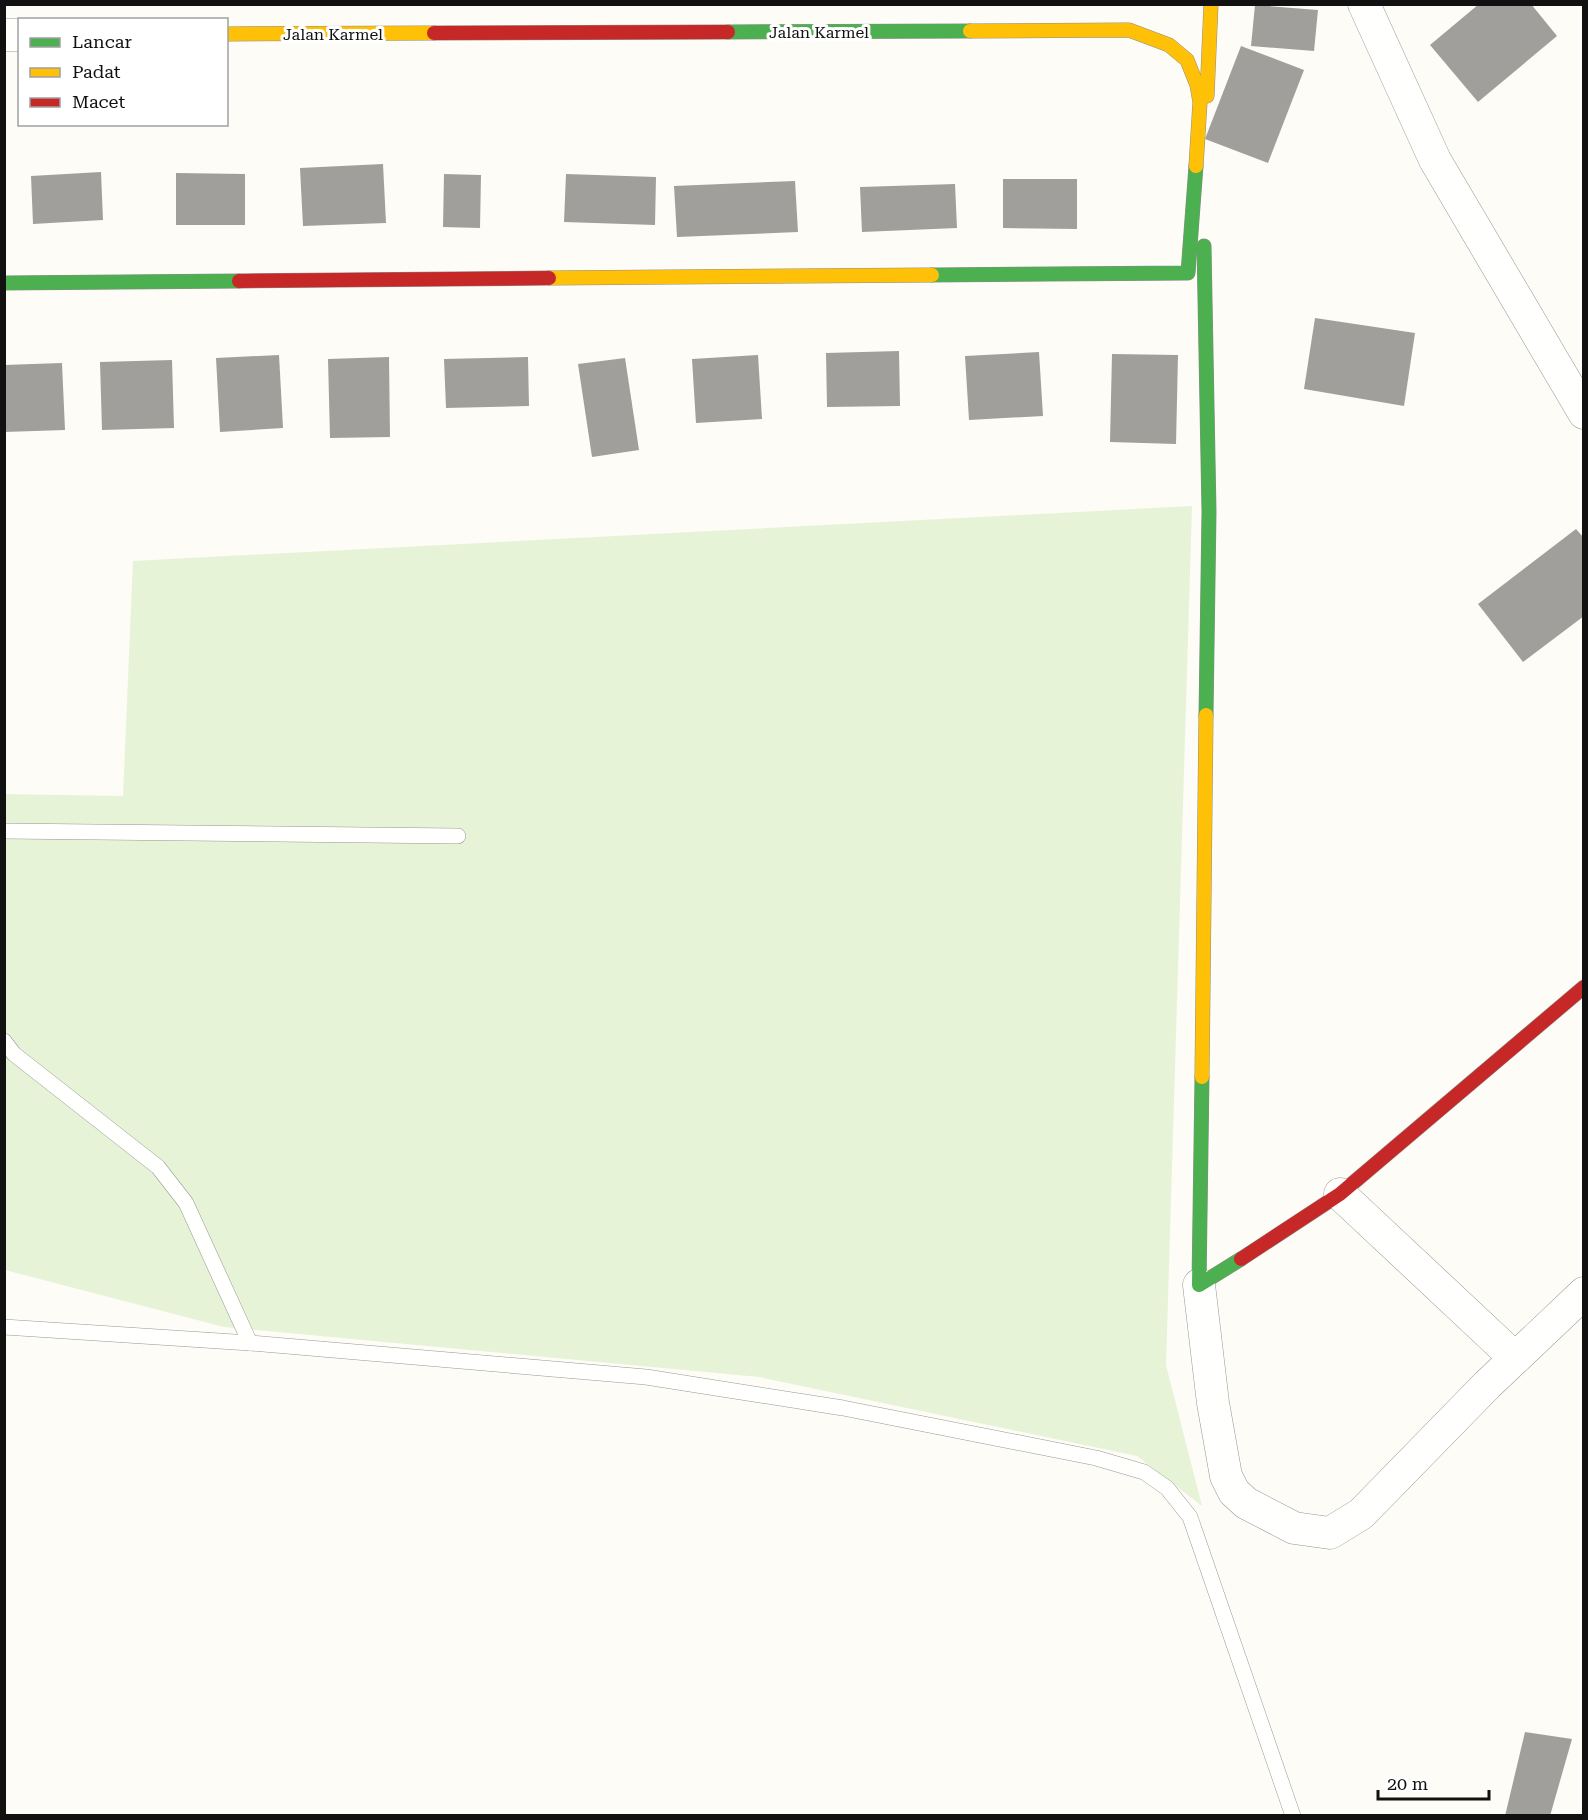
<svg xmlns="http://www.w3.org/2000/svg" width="1588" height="1820" font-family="'Roboto Serif',serif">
<rect width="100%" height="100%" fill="#fdfcf7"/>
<polygon fill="#e7f3d7" points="1192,506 1166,1365 1202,1506 1137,1456 759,1377 224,1327 5,1270 4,794 123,796 133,561"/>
<g fill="#a19f9c">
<polygon points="1479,4 1531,4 1557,36 1478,102 1430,45"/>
<polygon points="1255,5 1318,10 1314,51 1251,46"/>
<polygon points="1241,46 1304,70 1268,163 1205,139"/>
<polygon points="383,164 386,223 303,226 300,168"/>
<polygon points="101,172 103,220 33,224 31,176"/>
<polygon points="176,173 245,174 245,225 176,225"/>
<polygon points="444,174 481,175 480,228 443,227"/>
<polygon points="566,174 656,177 655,225 564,222"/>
<polygon points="1003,179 1077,179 1077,229 1003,228"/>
<polygon points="795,181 798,232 677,237 674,186"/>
<polygon points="955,184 957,228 862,232 860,187"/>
<polygon points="1315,318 1415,333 1404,406 1304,389"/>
<polygon points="899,351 900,406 827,407 826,353"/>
<polygon points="1039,352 1043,416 969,420 965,356"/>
<polygon points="1112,354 1178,355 1176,444 1110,442"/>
<polygon points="279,355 283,428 220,432 216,358"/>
<polygon points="758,355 762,419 696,423 692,359"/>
<polygon points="389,357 390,437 330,438 328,359"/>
<polygon points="528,357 529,406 446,408 444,359"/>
<polygon points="625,358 639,450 592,457 578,364"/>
<polygon points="172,360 174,428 102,430 100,362"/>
<polygon points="62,363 65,430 4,432 4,365"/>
<polygon points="1576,529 1584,538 1584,616 1523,662 1478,604"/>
<polygon points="1525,1732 1572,1739 1550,1816 1505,1816"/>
</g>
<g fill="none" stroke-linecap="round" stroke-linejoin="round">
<g stroke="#979795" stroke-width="16">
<g id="lane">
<polyline points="4,831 458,836"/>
<polyline points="4,1041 14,1054 158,1167 186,1203 250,1343"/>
<polyline points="4,1327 250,1343 646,1377 843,1408 1096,1458 1144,1472 1167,1488 1190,1517 1293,1816"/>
</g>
</g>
<g stroke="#979795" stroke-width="33">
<g id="street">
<polyline points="1364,4 1435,160 1584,413"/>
<polyline points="4,35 20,35"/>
<polyline points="1340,1194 1515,1358"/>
<polyline points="1199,1285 1213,1403 1226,1476 1234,1492 1246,1503 1294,1528 1330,1533 1361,1514 1487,1385 1584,1293"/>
</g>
</g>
<g stroke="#8e8d8b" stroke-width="15">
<g id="fast">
<polyline points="728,32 970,31"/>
<polyline points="1204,246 1209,512 1206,715"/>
<polyline points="932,275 1188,273 1196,166"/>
<polyline points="4,283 239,281"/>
<polyline points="1202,1077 1199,1285 1241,1259"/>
</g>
</g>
<g stroke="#8e8d8b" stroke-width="15">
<g id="slow">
<polyline points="970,31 1129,30 1169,45 1187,60 1197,85 1200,102 1196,166"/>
<polyline points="226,34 434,33"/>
<polyline points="1207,96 1211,4"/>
<polyline points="549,278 932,275"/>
<polyline points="1202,1077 1206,715"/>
</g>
</g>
<g stroke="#8e8d8b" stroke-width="15">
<g id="jam">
<polyline points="434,33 728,32"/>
<polyline points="239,281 549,278"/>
<polyline points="1241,1259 1340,1194 1584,987"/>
</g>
</g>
<use href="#lane" stroke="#fffffe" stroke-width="15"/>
<use href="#street" stroke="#fffffe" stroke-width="32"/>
<use href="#fast" stroke="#4caf50" stroke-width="14"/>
<use href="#slow" stroke="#ffc107" stroke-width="14"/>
<use href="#jam" stroke="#c62828" stroke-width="14"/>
</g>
<g text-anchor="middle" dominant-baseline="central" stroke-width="6" stroke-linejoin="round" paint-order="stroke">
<g font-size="16" fill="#111" stroke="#fff">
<text x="819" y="32">Jalan Karmel</text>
<text x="333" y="34">Jalan Karmel</text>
</g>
</g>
<rect width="1588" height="1820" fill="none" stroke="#111111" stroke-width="12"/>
<rect x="18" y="18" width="210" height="108" fill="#ffffff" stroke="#a0a0a0" stroke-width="1.5"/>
<rect x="30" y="38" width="30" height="9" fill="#4caf50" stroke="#a0a0a0" stroke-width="1.5"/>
<text x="72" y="48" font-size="18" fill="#111111">Lancar</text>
<rect x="30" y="68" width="30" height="9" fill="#ffc107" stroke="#a0a0a0" stroke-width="1.5"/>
<text x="72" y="78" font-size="18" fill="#111111">Padat</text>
<rect x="30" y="98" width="30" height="9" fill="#c62828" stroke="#a0a0a0" stroke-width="1.5"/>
<text x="72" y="108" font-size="18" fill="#111111">Macet</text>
<path d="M1378 1790v9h111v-9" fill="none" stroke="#111111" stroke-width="3"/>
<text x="1387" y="1790" font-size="18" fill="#111111" stroke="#ffffff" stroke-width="4.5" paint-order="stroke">20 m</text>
</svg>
